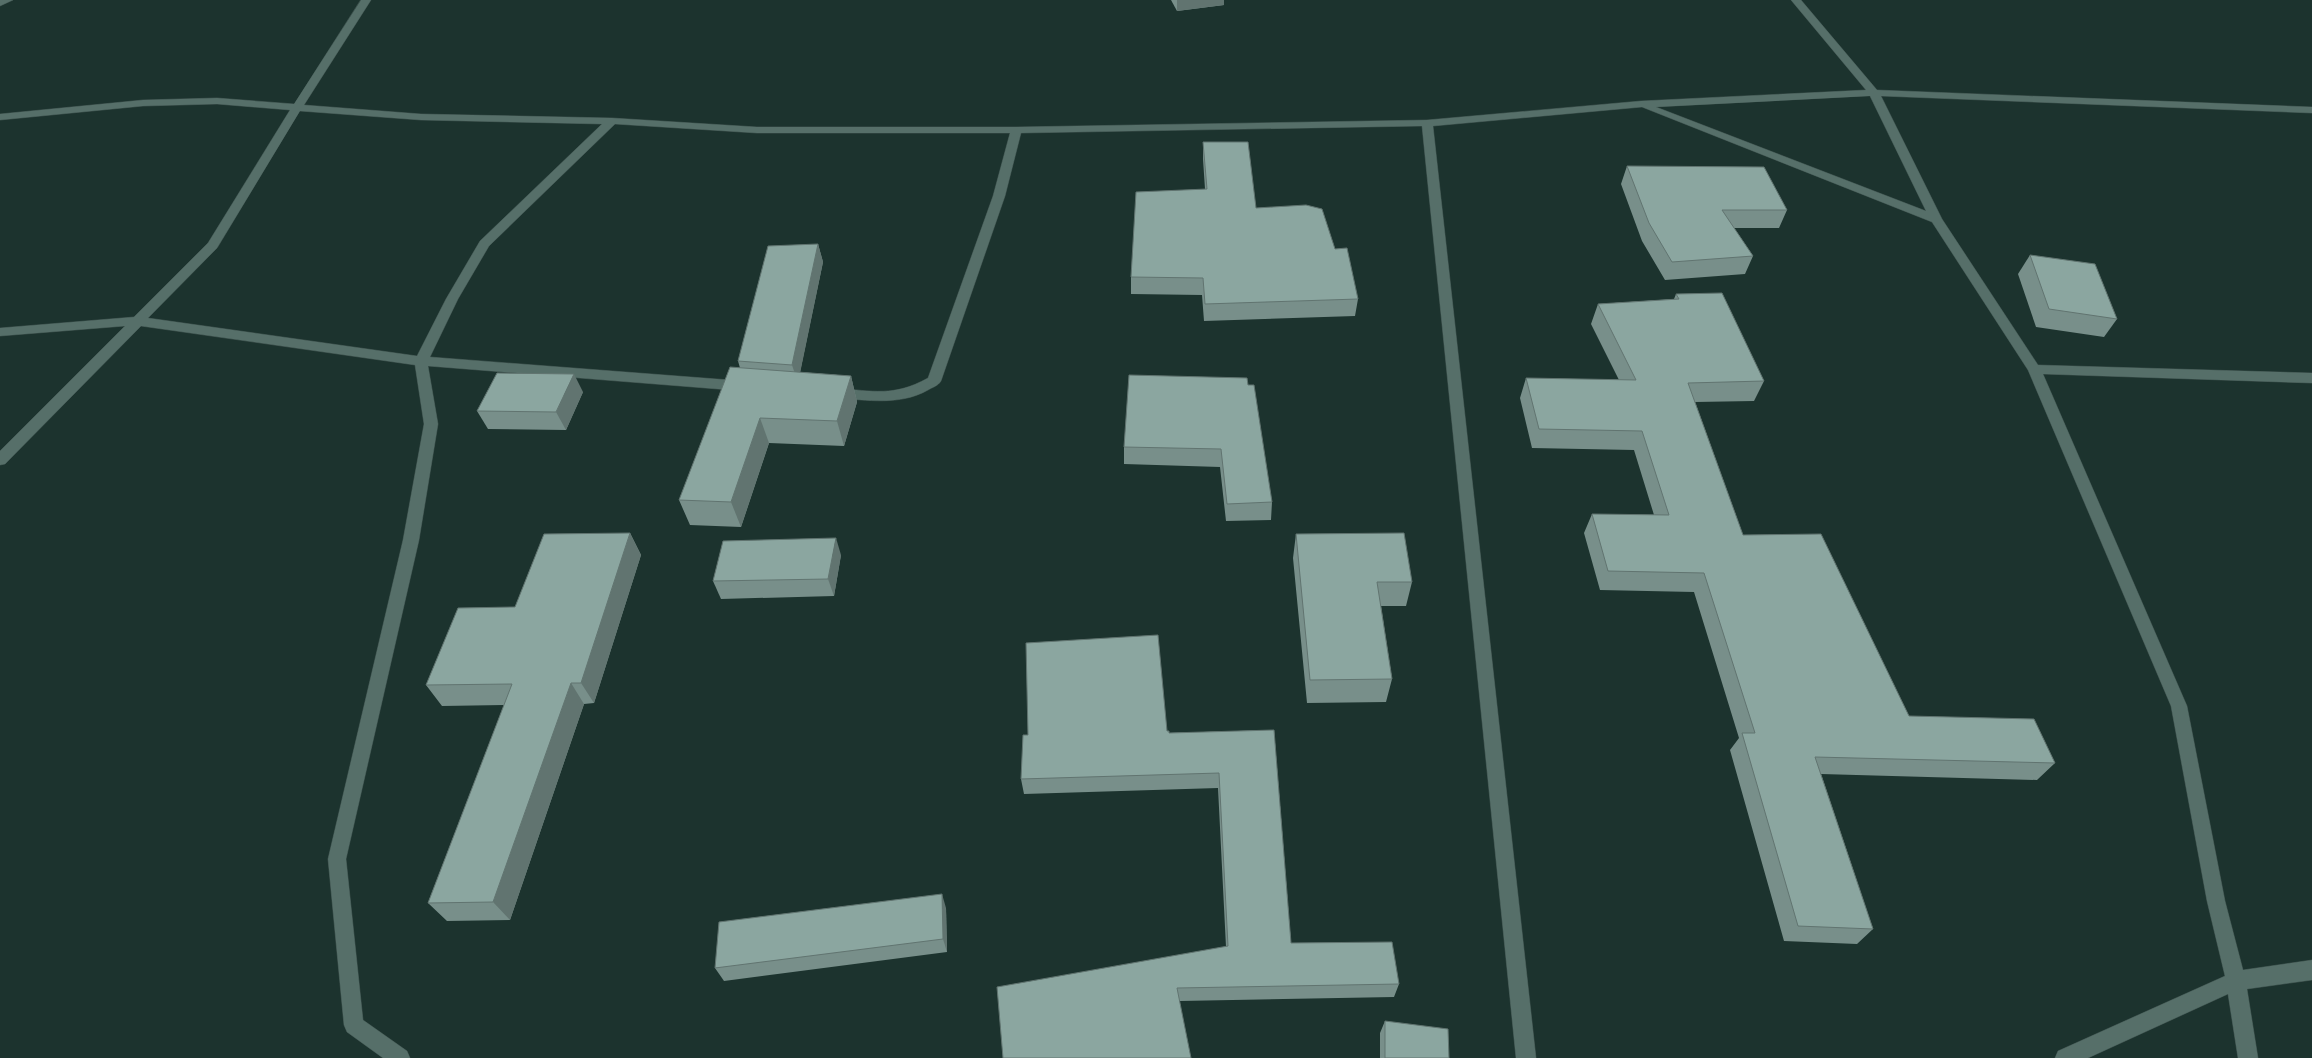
<svg xmlns="http://www.w3.org/2000/svg" width="2312" height="1058" font-family="'Source Serif 4',serif">
<rect width="100%" height="100%" fill="#1c332e"/>
<g fill="none" stroke-linecap="round" stroke-linejoin="round">
<g stroke="#3b4f4b" stroke-width="1">
<g id="street">
<polygon points="0,0 13,0 0,6"/>
<path d="M 361,0 L 371,0 L 304,105 L 421,114 L 612,118 L 757,127 L 1016,127 L 1427,120 L 1641,101 L 1866,90 L 1791,0 L 1801,0 L 1877,90 L 2312,107 L 2312,113 L 1881,96 L 1942,219 L 2038,365 L 2312,373 L 2312,383 L 2043,374 L 2187,706 L 2225,901 L 2243,970 L 2312,960 L 2312,980 L 2247,989 L 2258,1058 L 2238,1058 L 2228,994 L 2088,1058 L 2055,1058 L 2058,1051 L 2225,976 L 2207,901 L 2171,706 L 2028,370 L 1932,222 L 1642,107 L 1433,126 L 1536,1058 L 1516,1058 L 1422,126 L 1021,133 L 1005,196 L 941,381 C 938,386 933,387 928,390 C 900,406 867,400 836,398 L 829,393 L 836,388 C 873,391 894,397 928,378 L 993,196 L 1010,133 L 757,133 L 615,124 L 489,246 L 458,299 L 430,357 L 743,381 L 750,386 L 743,391 L 428,366 L 438,424 L 419,540 L 346,859 L 363,1020 L 407,1051 L 410,1058 L 383,1058 L 347,1032 L 344,1025 L 328,859 L 403,540 L 424,424 L 415,365 L 141,326 L 5,464 L 0,465 L 0,451 L 125,326 L 0,336 L 0,328 L 134,317 L 208,243 L 290,110 L 217,104 L 143,106 L 0,120 L 0,114 L 143,100 L 217,98 L 294,104 ZM 1870,96 L 1926,211 L 1656,107 ZM 300,111 L 421,120 L 602,124 L 480,241 L 446,299 L 417,356 L 148,318 L 217,248 Z"/>
</g>
</g>
<use href="#street" fill="#566f69" fill-rule="evenodd"/>
</g>
<g fill="#788f8a">
<polygon points="1171,0 1224,0 1224,5 1177,11"/>
<polygon points="1203,142 1256,208 1335,249 1358,299 1355,316 1204,321 1202,295 1131,294 1131,277 1205,189 1203,159"/>
<polygon points="1627,166 1787,210 1779,228 1734,228 1753,256 1745,274 1665,280 1642,241 1621,184"/>
<polygon points="818,244 823,262 800,372 851,376 857,402 844,446 769,443 741,527 690,525 679,500 740,368 738,361"/>
<polygon points="2030,255 2117,319 2104,337 2036,327 2018,274"/>
<polygon points="1676,294 1764,381 1754,401 1695,402 1743,535 1909,716 2055,763 2037,780 1821,774 1873,929 1857,944 1784,941 1730,750 1739,738 1694,592 1600,590 1584,533 1592,514 1654,515 1634,450 1532,448 1520,398 1526,378 1619,380 1591,324 1598,304 1674,299"/>
<polygon points="1248,385 1272,502 1271,520 1226,521 1220,467 1124,464 1124,447"/>
<polygon points="583,392 566,430 488,429 477,411"/>
<polygon points="630,533 641,555 594,703 584,704 510,920 447,921 428,903 504,705 442,706 426,685 515,607"/>
<polygon points="1296,534 1412,582 1406,606 1381,606 1392,679 1386,702 1307,703 1293,558"/>
<polygon points="841,555 834,596 721,599 713,581"/>
<polygon points="1274,730 1291,943 1399,984 1394,997 1180,1001 1003,1058 1226,947 1218,788 1024,794 1021,779 1167,731 1169,733"/>
<polygon points="946,908 947,952 724,981 715,968"/>
<polygon points="1385,1021 1449,1058 1380,1058 1380,1033"/>
</g>
<g fill="#617470">
<polygon points="1177,0 1224,0 1224,5 1177,11"/>
<polygon points="818,244 823,262 798,383 792,365"/>
<polygon points="574,374 583,392 566,430 556,412"/>
<polygon points="851,376 857,402 844,446 837,421"/>
<polygon points="760,418 769,443 741,527 731,502"/>
<polygon points="630,533 641,555 594,703 581,683"/>
<polygon points="836,538 841,555 834,596 828,579"/>
<polygon points="571,683 584,704 510,920 493,902"/>
<polygon points="942,894 946,908 947,952 943,939"/>
</g>
<g fill="#8ba6a0" stroke="#617470">
<polygon points="1203,142 1248,142 1256,208 1306,205 1322,209 1335,249 1347,248 1358,299 1205,304 1203,278 1131,277 1136,192 1207,189"/>
<polygon points="1627,166 1764,167 1787,210 1722,210 1753,256 1672,262 1649,223"/>
<polygon points="818,244 792,365 738,361 768,246"/>
<polygon points="2030,255 2095,264 2117,319 2049,309"/>
<polygon points="1722,293 1764,381 1688,383 1743,535 1821,534 1909,716 2034,719 2055,763 1815,757 1873,929 1798,926 1742,733 1755,733 1704,573 1608,571 1592,514 1669,515 1642,431 1539,429 1526,378 1636,380 1598,304 1679,299 1676,294"/>
<polygon points="730,367 851,376 837,421 760,418 731,502 679,500"/>
<polygon points="497,373 574,374 556,412 477,411"/>
<polygon points="1129,375 1247,378 1248,385 1254,385 1272,502 1227,504 1221,449 1124,447"/>
<polygon points="630,533 581,683 571,683 493,902 428,903 512,684 426,685 458,608 515,607 544,534"/>
<polygon points="1404,533 1412,582 1377,582 1392,679 1310,680 1296,534"/>
<polygon points="836,538 828,579 713,581 723,541"/>
<polygon points="1158,635 1167,731 1169,731 1169,733 1274,730 1291,943 1392,942 1399,984 1177,988 1191,1058 1003,1058 997,987 1228,946 1219,773 1021,779 1023,735 1028,735 1026,643"/>
<polygon points="942,894 943,939 715,968 719,922"/>
<polygon points="1385,1021 1448,1029 1449,1058 1385,1058"/>
</g>
</svg>
